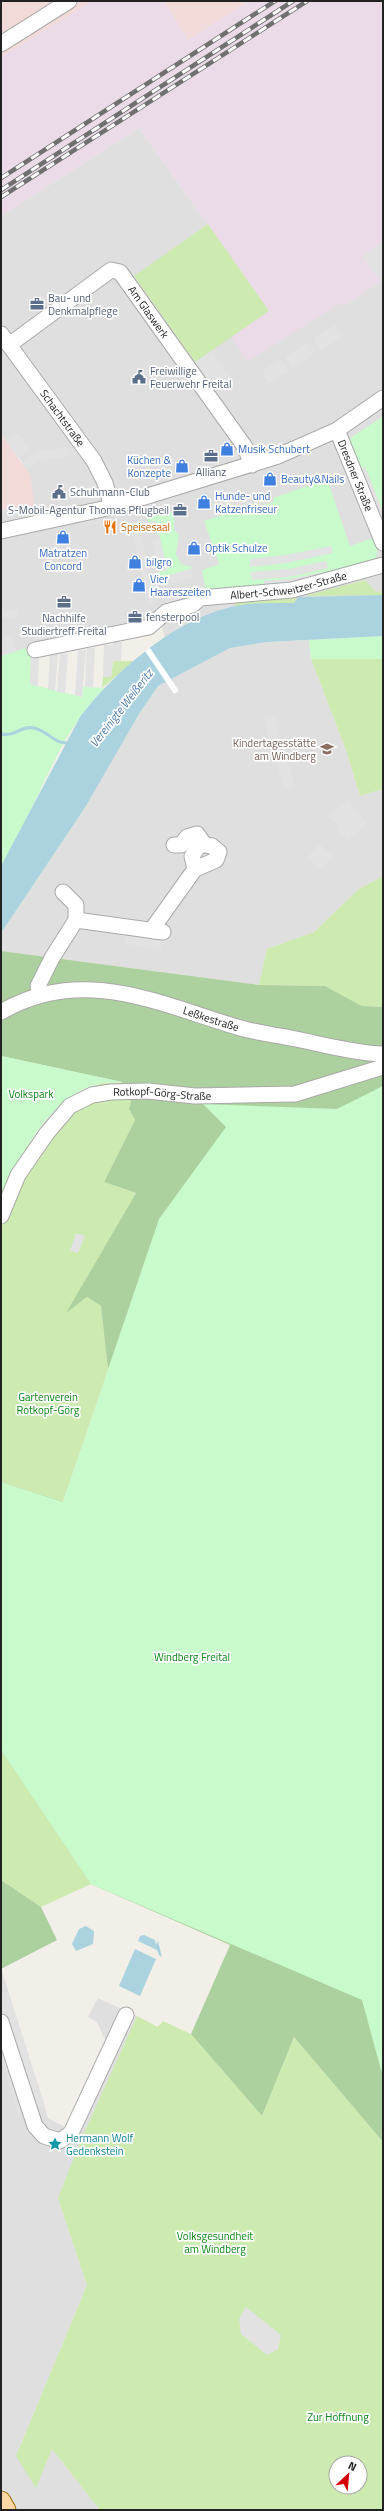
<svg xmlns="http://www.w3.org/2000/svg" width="384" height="2511" font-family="'Titillium Web',sans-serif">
<rect width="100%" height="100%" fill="#f2efe9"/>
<g fill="#e0dfdf">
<polygon points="139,128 269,311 231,336 339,303 345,305 383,280 383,595 299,597 294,603 226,608 184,625 165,638 158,615 117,625 87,636 1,656 1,510 26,505 35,507 22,462 1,434 1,216"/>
<polygon points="309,640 311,659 346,750 360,796 383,789 383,876 359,889 314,932 267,949 259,985 1,951 1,933 86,806 139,714 158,686 230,648 267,642"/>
<polygon points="1,1968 48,2118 69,2129 107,2044 97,2022 88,2017 98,1998 137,2016 58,2198 87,2285 16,2456 52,2449 100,2510 1,2510"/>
</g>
<g fill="#f2dad9">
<polygon points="1,1 88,1 90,3 1,57"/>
<polygon points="164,1 248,1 188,40"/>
<polygon points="1,434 30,475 35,508 26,505 1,510"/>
</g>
<polygon fill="#ebdbe8" points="88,1 164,1 188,40 248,1 383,1 383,280 345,305 339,304 247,362 231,336 269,311 139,128 1,216 1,57 89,3"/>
<g fill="#cdebb0" fill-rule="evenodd">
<polygon points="208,224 269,311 195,362 134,276"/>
<polygon points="365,580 376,592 383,591 383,595 304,596"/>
<polygon points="298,597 294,603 235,606 235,601"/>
<polygon points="311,659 383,659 383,789 360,796 346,750"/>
<polygon points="113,661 134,661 102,688 103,677 111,677"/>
<polygon points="383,876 383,1007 362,1006 325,986 259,985 267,949 314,932 359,889"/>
<polygon points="122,1082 131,1102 129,1109 135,1120 104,1182 136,1193 67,1312 87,1297 101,1306 108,1370 63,1502 1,1482 1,1195 24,1150 51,1115 81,1091 101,1083"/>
<polygon points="1,1750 91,1884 41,1907 1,1880"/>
<path d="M 137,2016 L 158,2027 L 163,2021 L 191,2034 L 262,2116 L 294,2037 L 383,2142 L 383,2510 L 100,2510 L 52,2449 L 36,2488 L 16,2456 L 87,2285 L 58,2198 L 83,2135 ZM 336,2463 L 360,2463 L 360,2487 L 336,2487 Z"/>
</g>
<g fill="#add19e">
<polygon points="1,951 259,985 325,986 362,1006 383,1007 383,2142 294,2037 262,2116 191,2034 230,1945 91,1884 1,1750 1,1482 64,1502 108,1370 101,1306 87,1297 66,1313 136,1193 104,1182 135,1120 129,1109 131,1102 122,1082 1,1056"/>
<polygon points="1,1880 41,1907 57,1940 1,1969"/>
</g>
<g fill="#c8facc">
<polygon points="383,416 383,512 365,467 358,470 348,446 352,437"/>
<polygon points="327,479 350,546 373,538 377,549 376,559 331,576 329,571 290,579 264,581 264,587 208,590 205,587 202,570 219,564 204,521 249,506 251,509 274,502 273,498"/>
<polygon points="174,512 174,530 179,534 176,554 181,564 192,567 191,569 159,578 158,572 167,570 156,521 148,522 146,514"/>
<polygon points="383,636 383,659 311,659 309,640"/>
<path d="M 32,646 L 30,684 L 82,697 L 83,687 L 104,688 C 56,737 37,808 1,866 L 1,656 Z"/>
<path d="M 1,1056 L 122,1082 C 115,1083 107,1082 101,1083 C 52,1094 20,1154 1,1195 Z"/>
<polygon points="383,1086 383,2077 362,2000 91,1884 1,1750 1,1482 63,1502 159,1219 226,1127 203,1104 337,1109"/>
</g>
<g fill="#e2e2e2">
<polygon points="383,241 383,280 381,282 362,256"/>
<polygon points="335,325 342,337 321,350 313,338"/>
<polygon points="308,342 315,353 292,368 285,357"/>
<polygon points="212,351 236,385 224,393 221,388 216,391 195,362"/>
<polygon points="281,360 288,372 269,383 262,371"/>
<polygon points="18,433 30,450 18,458 6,441"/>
<polygon points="67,446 70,456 39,461 27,469 22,462 37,452"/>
<polygon points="365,467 383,512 383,543 354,471"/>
<polygon points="139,524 155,603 148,605 131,526"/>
<polygon points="160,539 167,570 158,572 152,541"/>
<polygon points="331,546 333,553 287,563 250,567 250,559 286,555"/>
<polygon points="326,561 328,568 290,577 252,580 251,572 288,569"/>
<polygon points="191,569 194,577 161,586 159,578"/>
<polygon points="330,571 331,576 264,587 264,581 290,579"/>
<polygon points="189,588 190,593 187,596 166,603 163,594"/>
<polygon points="1,606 4,606 6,611 17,608 19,617 1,619"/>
<polygon points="47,626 49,644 32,646 33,627"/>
<polygon points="11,635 17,651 1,656 1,638"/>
<polygon points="113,641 122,642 121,661 113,661 111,677 103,677 104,645 113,645"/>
<polygon points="87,648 95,648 93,687 85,687"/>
<polygon points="78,650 86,650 82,697 75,695"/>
<polygon points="50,653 58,653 55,691 48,689"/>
<polygon points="60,653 68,654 65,693 57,692"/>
<polygon points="31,654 39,654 38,687 30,684"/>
<polygon points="274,715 282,742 271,745 263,718"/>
<polygon points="284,750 295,787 285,790 273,753"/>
<polygon points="348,800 366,823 349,841 335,830 338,825 328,816"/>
<polygon points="319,844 334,856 322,870 307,858"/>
<polygon points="126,933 163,937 161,949 125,944"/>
<polygon points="76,1233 85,1236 78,1253 70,1251"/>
<polygon points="8,1991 45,2106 19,2114 1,2059 1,1993"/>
<polygon points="246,2307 281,2335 278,2349 267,2355 241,2334 239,2319"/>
</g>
<g fill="#aad3df">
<path d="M 383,595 L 383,636 L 267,642 L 230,648 L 158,686 L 139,714 L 86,806 L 1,933 L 1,866 L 80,717 C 113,673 172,622 227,608 C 248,602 272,603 294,603 L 298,597 Z"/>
<polygon points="86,1926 94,1931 93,1944 76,1951 72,1944 79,1929"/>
<polygon points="144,1935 155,1940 156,1945 158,1941 162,1957 159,1955 157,1950 138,1941 140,1936"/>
<polygon points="135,1949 156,1959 140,1996 119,1986"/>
</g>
<polygon fill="#fff" points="150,648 179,691 174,694 145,651"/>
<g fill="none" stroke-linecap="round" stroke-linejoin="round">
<path stroke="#aad3df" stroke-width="3" d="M 1,734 C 16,737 21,725 34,728 C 48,731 54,744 68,743"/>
<g stroke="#a9a9a9" stroke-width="17">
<g id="minor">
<polyline points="1,44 69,1"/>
<path id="s1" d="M 1,334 L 94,461 L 105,483 L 112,507"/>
<path id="s2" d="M 9,345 L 111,270 L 120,272 L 245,447 L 252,465"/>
<path id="s3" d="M 337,430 L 383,543"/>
<polyline points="1,531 112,507 278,456 337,430 383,398"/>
<path id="s4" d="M 35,650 L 149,627 L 166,612 L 192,605 L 200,598 L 292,590 L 383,565"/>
<polyline points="195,869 216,860 219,852 212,846 200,844"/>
<polyline points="63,892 76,905 76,920"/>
<polyline points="154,931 155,925 195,869 192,856 202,841 197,834 187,837 181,845 174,845"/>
<polyline points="40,994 38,986 52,958 76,920 163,932"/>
<path id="s5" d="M 1,1012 C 81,965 157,1003 237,1027 C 256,1033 277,1035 296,1039 C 325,1045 354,1053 383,1054"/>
<path id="s6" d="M 1,1216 L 18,1175 L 47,1133 L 70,1106 L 92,1095 L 111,1092 L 148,1091 L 195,1096 L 295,1094 L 383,1067"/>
<polyline points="1,2022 35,2126 44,2136 60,2141 71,2133 126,2015"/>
</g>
</g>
<g stroke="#a06b00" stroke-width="21">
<polyline id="major" points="1,2501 6,2510"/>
</g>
<use href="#minor" stroke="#fff" stroke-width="15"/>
<use href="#major" stroke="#fcd6a4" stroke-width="19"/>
<g stroke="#707070" stroke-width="4.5">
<g id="rail">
<polyline points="1,178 275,1"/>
<polyline points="1,190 293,1"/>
<polyline points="1,197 307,1"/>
</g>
</g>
<use href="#rail" stroke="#fff" stroke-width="3" stroke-dasharray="9" stroke-linecap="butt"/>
</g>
<defs>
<g id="office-bare" transform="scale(1.08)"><path d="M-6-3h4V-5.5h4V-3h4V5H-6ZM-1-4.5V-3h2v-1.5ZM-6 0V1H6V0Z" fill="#5c6f8a" stroke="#fff" stroke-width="2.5" paint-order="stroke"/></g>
<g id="civic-bare" transform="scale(1.08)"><path d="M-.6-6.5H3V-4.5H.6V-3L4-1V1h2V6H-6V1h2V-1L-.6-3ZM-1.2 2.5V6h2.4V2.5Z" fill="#5c6f8a" stroke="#fff" stroke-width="2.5" paint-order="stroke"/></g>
<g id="shop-bare" transform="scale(1.08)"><path d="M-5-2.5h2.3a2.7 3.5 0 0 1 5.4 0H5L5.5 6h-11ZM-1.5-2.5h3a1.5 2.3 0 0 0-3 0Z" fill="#3f7fe0" stroke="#fff" stroke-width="2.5" paint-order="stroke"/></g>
<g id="restaurant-bare" transform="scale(1.08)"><path d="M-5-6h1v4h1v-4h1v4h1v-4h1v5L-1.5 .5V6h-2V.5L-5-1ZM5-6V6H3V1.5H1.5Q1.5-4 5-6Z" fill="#e8710a" stroke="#fff" stroke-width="2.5" paint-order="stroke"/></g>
<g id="school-bare" transform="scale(1.08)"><path d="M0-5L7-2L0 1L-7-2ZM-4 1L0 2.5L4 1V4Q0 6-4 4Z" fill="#8d6e63" stroke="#fff" stroke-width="2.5" paint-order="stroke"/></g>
<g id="sight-bare" transform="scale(1.08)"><path d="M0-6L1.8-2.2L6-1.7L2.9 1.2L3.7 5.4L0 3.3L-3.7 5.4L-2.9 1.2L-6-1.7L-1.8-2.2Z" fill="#0f9aa8" stroke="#fff" stroke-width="2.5" paint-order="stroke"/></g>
</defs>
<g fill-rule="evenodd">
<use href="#office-bare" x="37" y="304"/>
<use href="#civic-bare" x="139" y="377"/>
<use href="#shop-bare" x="227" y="449"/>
<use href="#office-bare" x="211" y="456"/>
<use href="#shop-bare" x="182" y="466"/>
<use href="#shop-bare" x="270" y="479"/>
<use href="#civic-bare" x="59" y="492"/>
<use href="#shop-bare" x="204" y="502"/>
<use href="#office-bare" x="180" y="510"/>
<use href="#restaurant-bare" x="110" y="527"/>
<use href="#shop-bare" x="63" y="537"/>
<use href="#shop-bare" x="194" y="548"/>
<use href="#shop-bare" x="135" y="562"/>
<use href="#shop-bare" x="139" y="585"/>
<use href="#office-bare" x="64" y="602"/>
<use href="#office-bare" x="135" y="617"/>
<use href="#school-bare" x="327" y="749"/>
<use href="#sight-bare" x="55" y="2144"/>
</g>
<g text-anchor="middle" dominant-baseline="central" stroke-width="3.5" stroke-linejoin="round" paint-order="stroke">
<g font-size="11" fill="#4e5e75" stroke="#fff" text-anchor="start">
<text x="48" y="298">Bau- und<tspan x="48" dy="13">Denkmalpflege</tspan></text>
<text x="150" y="371">Freiwillige<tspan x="150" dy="13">Feuerwehr Freital</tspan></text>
<text x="211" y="472" text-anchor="middle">Allianz</text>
<text x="70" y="492">Schuhmann-Club</text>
<text x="169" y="510" text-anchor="end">S-Mobil-Agentur Thomas Pflugbeil</text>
<text x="146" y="617">fensterpool</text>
<text x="64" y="618" text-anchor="middle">Nachhilfe<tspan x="64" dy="13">Studiertreff Freital</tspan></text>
</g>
<g font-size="11" fill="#222" stroke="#fff">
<text stroke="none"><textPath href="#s2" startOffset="185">Am Glaswerk</textPath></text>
<text stroke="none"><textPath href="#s1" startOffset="104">Schachtstraße</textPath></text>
<text stroke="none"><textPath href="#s3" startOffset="49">Dresdner Straße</textPath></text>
<text stroke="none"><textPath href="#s4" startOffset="266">Albert-Schweitzer-Straße</textPath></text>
<text stroke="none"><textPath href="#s5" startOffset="218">Leßkestraße</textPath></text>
<text stroke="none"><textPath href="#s6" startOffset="226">Rotkopf-Görg-Straße</textPath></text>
</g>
<g font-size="11" fill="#366cbe" stroke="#fff" text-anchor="start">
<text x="238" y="449">Musik Schubert</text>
<text x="171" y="460" text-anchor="end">Küchen &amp;<tspan x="171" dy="13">Konzepte</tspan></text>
<text x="281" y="479">Beauty&amp;Nails</text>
<text x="215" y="496">Hunde- und<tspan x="215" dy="13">Katzenfriseur</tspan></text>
<text x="205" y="548">Optik Schulze</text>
<text x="63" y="553" text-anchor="middle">Matratzen<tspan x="63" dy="13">Concord</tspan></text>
<text x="146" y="562">bilgro</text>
<text x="150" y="579">Vier<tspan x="150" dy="13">Haareszeiten</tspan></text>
</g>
<g font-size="11" fill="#c56008" stroke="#fff" text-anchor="start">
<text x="121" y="527">Speisesaal</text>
</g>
<g font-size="11" fill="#785e54" stroke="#fff" text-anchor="end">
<text x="316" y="743">Kindertagesstätte<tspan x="316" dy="13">am Windberg</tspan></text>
</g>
<g font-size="11" fill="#0c8416" stroke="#fff">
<text x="31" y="1094">Volkspark</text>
<text x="48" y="1397">Gartenverein<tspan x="48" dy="13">Rotkopf-Görg</tspan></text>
<text x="192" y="1657">Windberg Freital</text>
<text x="215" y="2236">Volksgesundheit<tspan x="215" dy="13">am Windberg</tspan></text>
<text x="338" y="2417">Zur Hoffnung</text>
</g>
<g font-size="11" fill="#0d838f" stroke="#fff" text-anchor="start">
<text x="66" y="2138">Hermann Wolf<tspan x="66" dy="13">Gedenkstein</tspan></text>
</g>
<g font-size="12" font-style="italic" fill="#4a7aab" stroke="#fff">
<text transform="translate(121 708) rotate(-52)">Vereinigte Weißeritz</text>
</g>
</g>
<rect width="384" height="2511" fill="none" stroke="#222222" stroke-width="4"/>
<g transform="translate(348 2475) rotate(26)"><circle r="19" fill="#ffffff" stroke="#a7a7a7"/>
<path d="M0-3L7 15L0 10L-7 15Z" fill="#d40000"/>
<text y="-6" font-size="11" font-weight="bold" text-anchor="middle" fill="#222222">N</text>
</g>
</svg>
